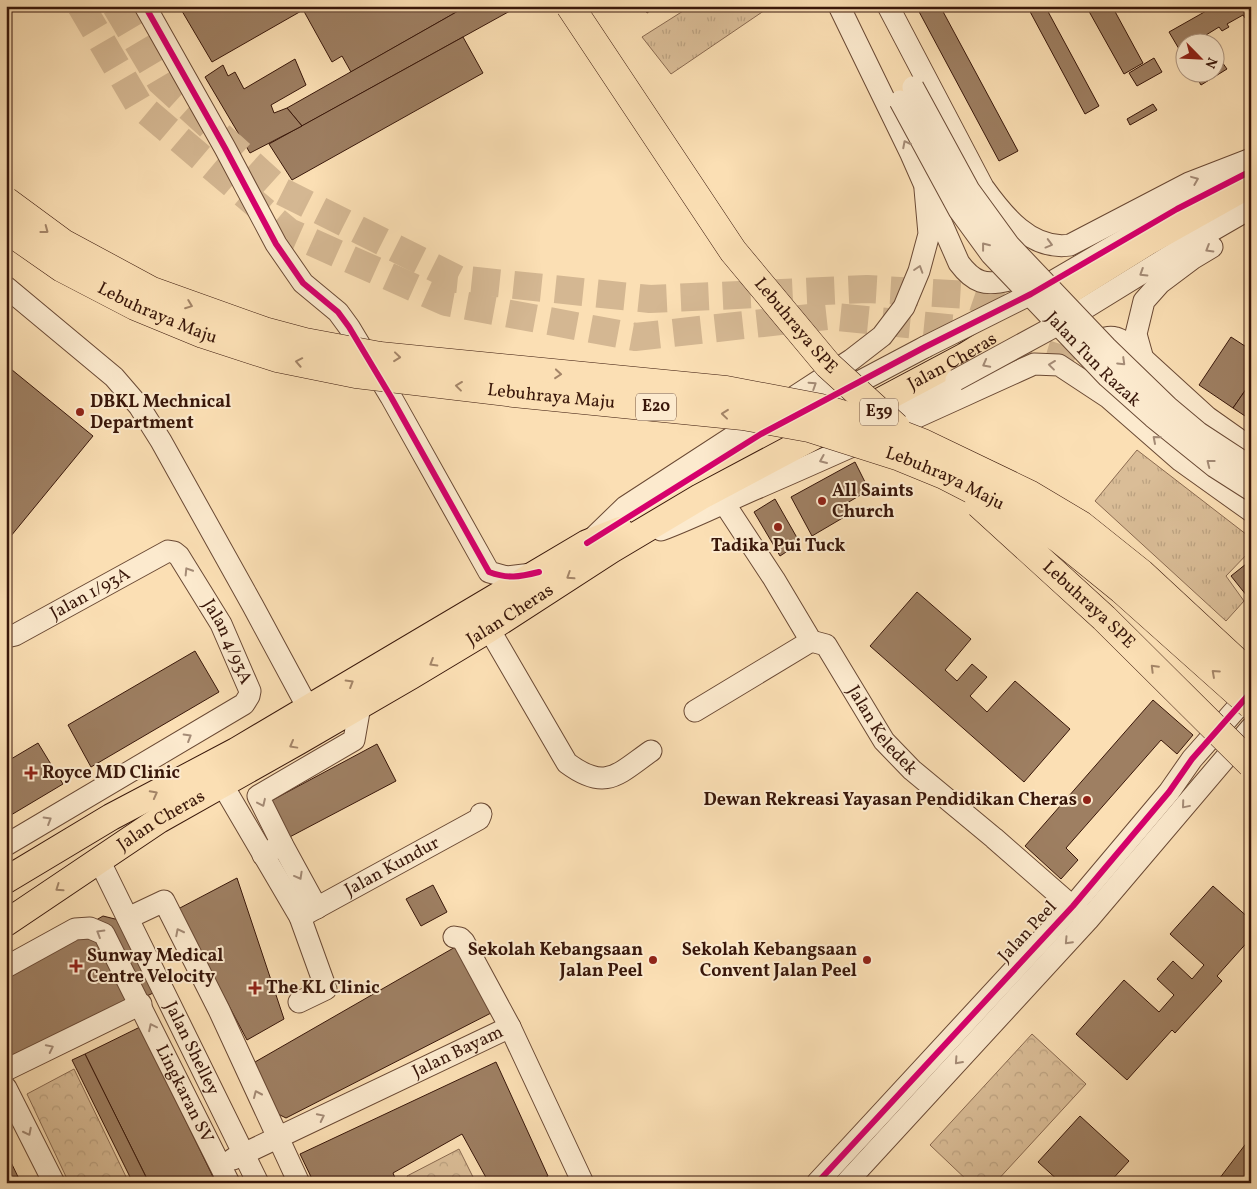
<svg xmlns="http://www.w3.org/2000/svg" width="1257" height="1189" font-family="Vollkorn,serif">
<defs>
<pattern id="grass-tufts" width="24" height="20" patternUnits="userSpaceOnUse" patternTransform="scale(1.25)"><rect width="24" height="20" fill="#dabd97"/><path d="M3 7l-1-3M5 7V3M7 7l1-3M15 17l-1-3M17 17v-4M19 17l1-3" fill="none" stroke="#bca281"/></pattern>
<pattern id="forest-crowns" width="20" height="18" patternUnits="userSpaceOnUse" patternTransform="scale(1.25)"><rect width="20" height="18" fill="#dabd97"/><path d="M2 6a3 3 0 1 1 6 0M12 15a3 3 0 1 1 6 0" fill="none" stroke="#bca281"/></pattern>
</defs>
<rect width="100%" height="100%" fill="#fbdfb4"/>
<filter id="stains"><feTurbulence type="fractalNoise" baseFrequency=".004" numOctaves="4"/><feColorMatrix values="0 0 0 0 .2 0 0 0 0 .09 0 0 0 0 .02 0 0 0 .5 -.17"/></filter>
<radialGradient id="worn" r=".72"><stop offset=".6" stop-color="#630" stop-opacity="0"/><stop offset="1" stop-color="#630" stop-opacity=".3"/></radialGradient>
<g fill="url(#grass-tufts)" stroke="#8a6a50">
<polygon points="691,6 771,6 671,74 642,37"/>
<polygon points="1137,450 1251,538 1251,550 1226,576 1244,601 1226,621 1095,501"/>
</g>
<g fill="url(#forest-crowns)" stroke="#8a6a50">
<polygon points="1032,1034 1086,1084 995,1183 970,1183 930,1145"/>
<polygon points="74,1069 129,1183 69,1183 27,1094"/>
<polygon points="459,1149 476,1183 410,1183 407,1176"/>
</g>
<g fill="#9e7f62" stroke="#39170a">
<polygon points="179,6 301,6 303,10 212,62"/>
<polygon points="301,6 467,6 351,72 342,56 332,62"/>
<polygon points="467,6 519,6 302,126 287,108"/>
<polygon points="643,6 657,6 647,13"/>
<polygon points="916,6 940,6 1018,151 999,161"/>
<polygon points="1027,6 1045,6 1099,106 1085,114"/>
<polygon points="1086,6 1112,6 1143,63 1124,74"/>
<polygon points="1215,6 1251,6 1251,15 1245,18 1243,15 1227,24 1229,27 1222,31 1219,27 1206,35 1208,38 1200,42 1199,39 1193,42 1184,42 1184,52 1182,54 1169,32"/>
<polygon points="463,37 483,73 292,180 269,144"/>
<polygon points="1154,58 1162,72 1137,86 1129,73"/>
<polygon points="295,59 306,85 271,105 274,113 287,108 302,126 250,153 205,77 223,65 228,76 235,72 244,89"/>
<polygon points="1222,62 1227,69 1201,85 1197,78 1205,72 1214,72 1214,67"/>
<polygon points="1153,104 1157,110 1130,125 1127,119"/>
<polygon points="1231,337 1251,350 1251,382 1233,408 1199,385"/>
<polygon points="6,365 93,436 6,542"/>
<polygon points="1251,382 1251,420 1233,408"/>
<polygon points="855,462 869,490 842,506 846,516 812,536 791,497"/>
<polygon points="775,499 800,543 780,556 754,512"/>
<polygon points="1251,560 1251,601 1231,576"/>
<polygon points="917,592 971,639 945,670 957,681 972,664 987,677 970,696 987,712 1015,681 1070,729 1024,782 870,646"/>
<polygon points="195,651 219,692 91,767 68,725"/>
<polygon points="1153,700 1193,735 1177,754 1161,740 1066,848 1078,860 1061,879 1025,846"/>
<polygon points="38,743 63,784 6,818 6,762"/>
<polygon points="377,744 396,781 284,840 265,804"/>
<polygon points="237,878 284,1019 247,1040 178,909"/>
<polygon points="433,885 447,912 421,926 406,899"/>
<polygon points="1213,886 1251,920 1251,938 1217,976 1222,981 1175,1033 1172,1030 1127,1080 1076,1034 1124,980 1159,1012 1174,995 1157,979 1173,961 1192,979 1204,965 1170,934"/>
<polygon points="103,916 119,920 155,992 6,1066 6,973"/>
<polygon points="457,946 493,1012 286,1118 274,1112 255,1062"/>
<polygon points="140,1027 216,1183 149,1183 85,1054"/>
<polygon points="85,1054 149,1183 133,1183 72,1060"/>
<polygon points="496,1062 548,1176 535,1183 489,1183 462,1134 393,1173 397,1183 314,1183 300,1154"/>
<polygon points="1080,1116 1129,1161 1109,1183 1061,1183 1038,1162"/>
<polygon points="1251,1137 1251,1183 1216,1183"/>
<polygon points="6,1152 21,1183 6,1183"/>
</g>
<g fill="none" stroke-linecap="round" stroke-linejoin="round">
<g stroke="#d4b792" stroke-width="28" stroke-dasharray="28 14" stroke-linecap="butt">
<polyline points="81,6 139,105 289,232 446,302 635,337 827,316 968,330 1065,360 1079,368"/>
<polyline points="116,6 161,82 281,191 457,279 650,299 867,289 968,295 1026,315"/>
</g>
<g stroke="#6a4934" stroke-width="23">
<g id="minor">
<polyline points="145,6 225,148 276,244 303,283 338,312 349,327 391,397 489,572 507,577 532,574"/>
<path d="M 839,6 L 911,154 L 959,263 C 974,283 985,286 1009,280 L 1020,261"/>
<path d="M 888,6 L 983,187 C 1003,215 1031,251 1070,245 L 1189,183 L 1251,159"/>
<polyline points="6,287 114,377 139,406 161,441 253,606 308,708"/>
<polyline points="1031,294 1177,209 1237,178"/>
<polyline points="1061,323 1199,238 1251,208"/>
<path d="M 1089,351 C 1093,342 1106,335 1116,338 C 1120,339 1124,342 1127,344 L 1207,417 L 1251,448"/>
<polyline points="1143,359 1136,334 1144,301 1160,283 1192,259 1212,247"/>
<polyline points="806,410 925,347"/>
<polyline points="870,420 956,380"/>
<path id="s1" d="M 724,503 L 774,579 L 811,641 L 826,645 L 884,741 L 912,770 L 994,838 L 1082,915"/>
<path d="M 661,530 C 693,518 723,503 755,489 C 848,449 941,406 1034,364 L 1059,365 L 1109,398 L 1181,461 L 1251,511"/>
<polyline points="593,538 625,507 851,360 882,336 904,307 919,271 929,234 925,189"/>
<path d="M 489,629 L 567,763 C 606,792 618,774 651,751"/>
<path id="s2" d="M 6,637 L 15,635 L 168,551 L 174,552 L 179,556 L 221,624 L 250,691 L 249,696 L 244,704 L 6,845"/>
<polyline points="695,711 811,641"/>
<polyline points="222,784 300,917 326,989 299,1002"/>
<polyline points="282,844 317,908"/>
<polyline points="263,855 282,844 258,796 354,740 360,706"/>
<path id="s3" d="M 99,860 L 258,1183"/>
<path id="s4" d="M 300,917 L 479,819 L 481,814"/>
<polyline points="128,918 164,901 219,1010 299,1183"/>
<polyline points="454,937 460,938 464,942 510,1027 583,1183"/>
<path id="s5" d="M 6,967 L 75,929 L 90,928 L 104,934 L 229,1183"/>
<polyline points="6,1070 141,1004"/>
<polyline points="6,1088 54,1183"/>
<path id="s6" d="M 233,1159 L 510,1027"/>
<polyline points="817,1183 1073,906 1169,792 1192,759 1251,692"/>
<polyline points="846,1183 1088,920 1251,728"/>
</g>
</g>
<g stroke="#39170a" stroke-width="28">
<g id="major">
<polyline points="6,880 111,817 236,751 587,543 620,530"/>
<path id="s7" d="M 6,923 L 159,820 L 299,741 L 411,676 L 489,629 L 611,550 L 700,497 L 965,356 L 1146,243 L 1251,184"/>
</g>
</g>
<use href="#minor" stroke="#fceace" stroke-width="21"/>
<use href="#major" stroke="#fbdfb4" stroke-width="26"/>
<g stroke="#6a4934" stroke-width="23" stroke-linecap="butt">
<g id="minor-bridge">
<polyline points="913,87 969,190 1009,245 1106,347 1168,407 1199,433 1251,467"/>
<path id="s8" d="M 900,101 L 959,210 L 991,254 L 1108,377 L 1153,417 L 1215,467 L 1251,490"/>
<polyline points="925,347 1031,294"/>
<polyline points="956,380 1059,324"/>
</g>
</g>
<g stroke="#39170a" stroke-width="29" stroke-linecap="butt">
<g id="highway-bridge">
<path id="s9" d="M 570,6 L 733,251 L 828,365 L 896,427"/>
<polyline points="6,201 63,243 152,291 264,331 305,342 380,356 726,390 821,408 874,424 923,443 1029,494 1081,525 1141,573 1251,675"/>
<path id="s10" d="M 6,229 L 62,268 L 135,306 L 203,334 L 277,358 L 356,374 L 514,393 L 743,416 L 809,428 L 900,457 L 944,475 L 1012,510 L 1058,538 L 1122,590 L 1251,705"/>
<path id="s11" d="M 979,504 L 1104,618 L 1251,764"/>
</g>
</g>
<use href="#minor-bridge" stroke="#fceace" stroke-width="21"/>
<use href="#highway-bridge" stroke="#fbdfb4" stroke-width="28"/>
<g stroke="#fceace" stroke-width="9">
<g id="cycleway">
<path d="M 145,6 L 225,148 L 276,244 L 303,283 L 338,312 L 349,327 L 391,397 L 489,572 C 508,579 519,577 539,572"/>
<polyline points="587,543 761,434 925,347 1031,294 1177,209 1251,171"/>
<polyline points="817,1183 1073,906 1169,792 1192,759 1251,692"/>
</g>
</g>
<use href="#cycleway" stroke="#d6006c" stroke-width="6"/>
</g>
<defs><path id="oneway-chevron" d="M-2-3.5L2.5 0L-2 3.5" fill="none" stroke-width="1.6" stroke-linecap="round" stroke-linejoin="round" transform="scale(1.25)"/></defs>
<g stroke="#a48b76">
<use href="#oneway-chevron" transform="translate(906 144) rotate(-117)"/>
<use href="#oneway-chevron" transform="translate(1195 180) rotate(-22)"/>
<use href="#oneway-chevron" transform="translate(1049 244) rotate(15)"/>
<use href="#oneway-chevron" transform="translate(985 246) rotate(-128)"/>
<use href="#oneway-chevron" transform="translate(1209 249) rotate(149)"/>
<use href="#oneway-chevron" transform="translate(919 269) rotate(-72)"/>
<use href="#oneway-chevron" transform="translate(1143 273) rotate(148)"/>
<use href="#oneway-chevron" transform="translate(1122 362) rotate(44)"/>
<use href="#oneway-chevron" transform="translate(986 364) rotate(152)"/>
<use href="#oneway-chevron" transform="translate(1052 365) rotate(-173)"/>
<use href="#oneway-chevron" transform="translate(813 385) rotate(-33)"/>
<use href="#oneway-chevron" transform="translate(1156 439) rotate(-139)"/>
<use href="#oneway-chevron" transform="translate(823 460) rotate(157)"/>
<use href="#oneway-chevron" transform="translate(1210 463) rotate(-142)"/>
<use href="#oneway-chevron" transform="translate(188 571) rotate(-122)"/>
<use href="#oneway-chevron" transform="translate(188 737) rotate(-31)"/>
<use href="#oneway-chevron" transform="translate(262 803) rotate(65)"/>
<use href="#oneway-chevron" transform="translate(1185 805) rotate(130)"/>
<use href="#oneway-chevron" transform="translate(48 820) rotate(-31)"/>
<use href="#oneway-chevron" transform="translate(299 876) rotate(61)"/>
<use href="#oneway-chevron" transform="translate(179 932) rotate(-117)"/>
<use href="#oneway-chevron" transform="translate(100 933) rotate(-149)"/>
<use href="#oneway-chevron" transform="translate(1068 941) rotate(133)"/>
<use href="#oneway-chevron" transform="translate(152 1027) rotate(-116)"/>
<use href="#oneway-chevron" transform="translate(50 1048) rotate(-26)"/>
<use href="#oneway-chevron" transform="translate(958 1061) rotate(132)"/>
<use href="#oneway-chevron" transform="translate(257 1094) rotate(-114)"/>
<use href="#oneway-chevron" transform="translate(321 1117) rotate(-26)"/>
<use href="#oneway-chevron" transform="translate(28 1132) rotate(63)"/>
</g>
<g stroke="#a48568">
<use href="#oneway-chevron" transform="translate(45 230) rotate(37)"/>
<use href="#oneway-chevron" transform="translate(189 305) rotate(21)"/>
<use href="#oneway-chevron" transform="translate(397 357) rotate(6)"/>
<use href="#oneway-chevron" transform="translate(299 362) rotate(-169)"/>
<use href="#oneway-chevron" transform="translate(558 374) rotate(5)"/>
<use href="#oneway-chevron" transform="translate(459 386) rotate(-173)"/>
<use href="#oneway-chevron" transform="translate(725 414) rotate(-174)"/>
<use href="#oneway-chevron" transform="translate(570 576) rotate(147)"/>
<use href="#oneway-chevron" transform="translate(433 663) rotate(149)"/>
<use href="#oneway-chevron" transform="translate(1154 668) rotate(-135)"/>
<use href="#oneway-chevron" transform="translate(1215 673) rotate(-138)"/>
<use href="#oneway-chevron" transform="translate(350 683) rotate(-31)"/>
<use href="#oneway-chevron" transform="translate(293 745) rotate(151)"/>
<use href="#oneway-chevron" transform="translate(154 794) rotate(-28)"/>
<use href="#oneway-chevron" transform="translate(59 888) rotate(145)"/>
</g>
<g fill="#8f2418" stroke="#fceace" stroke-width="2">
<circle cx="80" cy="412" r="5"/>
<circle cx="822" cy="501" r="5"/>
<circle cx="778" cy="527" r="5"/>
<path d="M28.5 765.5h5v5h5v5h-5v5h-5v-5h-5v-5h5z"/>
<circle cx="1087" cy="800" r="5"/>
<circle cx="653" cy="960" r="5"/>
<circle cx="867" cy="960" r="5"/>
<path d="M73.5 958.5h5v5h5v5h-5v5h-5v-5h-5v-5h5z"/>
<path d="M252.5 980.5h5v5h5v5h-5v5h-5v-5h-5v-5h5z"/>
</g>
<g text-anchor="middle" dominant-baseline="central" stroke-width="4" stroke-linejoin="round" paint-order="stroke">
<g fill="#fceace" stroke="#745645" stroke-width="1">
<rect x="636" y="393.5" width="40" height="27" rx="4"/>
<rect x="860" y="398.5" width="38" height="27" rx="4"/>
</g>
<g font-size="16" font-weight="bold" fill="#39170a">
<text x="656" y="407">E20</text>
<text x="879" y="412">E39</text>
</g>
<g font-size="18" fill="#39170a" stroke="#fceace">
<text stroke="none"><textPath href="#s10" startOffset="174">Lebuhraya Maju</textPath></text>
<text stroke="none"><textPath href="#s9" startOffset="392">Lebuhraya SPE</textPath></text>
<text stroke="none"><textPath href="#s8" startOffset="325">Jalan Tun Razak</textPath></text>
<text stroke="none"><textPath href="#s7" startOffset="1101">Jalan Cheras</textPath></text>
<text stroke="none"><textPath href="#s10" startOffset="579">Lebuhraya Maju</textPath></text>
<text stroke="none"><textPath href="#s10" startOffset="984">Lebuhraya Maju</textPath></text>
<text stroke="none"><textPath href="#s2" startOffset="95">Jalan 1/93A</textPath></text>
<text stroke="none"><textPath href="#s11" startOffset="149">Lebuhraya SPE</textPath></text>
<text stroke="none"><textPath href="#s7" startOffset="591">Jalan Cheras</textPath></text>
<text stroke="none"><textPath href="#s2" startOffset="295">Jalan 4/93A</textPath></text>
<text stroke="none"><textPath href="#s1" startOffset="281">Jalan Keledek</textPath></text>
<text stroke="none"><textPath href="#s7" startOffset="186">Jalan Cheras</textPath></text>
<text stroke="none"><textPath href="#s4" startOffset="105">Jalan Kundur</textPath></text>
<text transform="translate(1028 932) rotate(-47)">Jalan Peel</text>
<text stroke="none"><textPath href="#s3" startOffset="210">Jalan Shelley</textPath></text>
<text stroke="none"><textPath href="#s6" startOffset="249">Jalan Bayam</textPath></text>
<text stroke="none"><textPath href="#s5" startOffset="288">Lingkaran SV</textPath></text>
</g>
<g font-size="18" font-weight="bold" fill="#39170a" stroke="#fceace" text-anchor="start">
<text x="90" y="402">DBKL Mechnical<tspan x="90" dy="21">Department</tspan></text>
<text x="832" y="491">All Saints<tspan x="832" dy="21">Church</tspan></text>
<text x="778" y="546" text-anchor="middle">Tadika Pui Tuck</text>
<text x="42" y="773">Royce MD Clinic</text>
<text x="1077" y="800" text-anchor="end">Dewan Rekreasi Yayasan Pendidikan Cheras</text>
<text x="643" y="950" text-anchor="end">Sekolah Kebangsaan<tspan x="643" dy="21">Jalan Peel</tspan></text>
<text x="857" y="950" text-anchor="end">Sekolah Kebangsaan<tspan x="857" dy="21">Convent Jalan Peel</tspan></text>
<text x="87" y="956">Sunway Medical<tspan x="87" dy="21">Centre Velocity</tspan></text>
<text x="266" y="988">The KL Clinic</text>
</g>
</g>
<rect width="1257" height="1189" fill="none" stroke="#fbdfb4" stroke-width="25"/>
<rect x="8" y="8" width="1242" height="1174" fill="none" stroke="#39170a" stroke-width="2.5"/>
<rect x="12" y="12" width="1232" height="1164" fill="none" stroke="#39170a"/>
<g transform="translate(1200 58) rotate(114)"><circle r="24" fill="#fceace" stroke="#ae9680"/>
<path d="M0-4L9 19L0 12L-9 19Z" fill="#8f2418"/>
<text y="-8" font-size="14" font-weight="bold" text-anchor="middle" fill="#39170a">N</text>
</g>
<rect width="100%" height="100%" filter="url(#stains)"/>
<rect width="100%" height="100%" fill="url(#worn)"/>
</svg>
